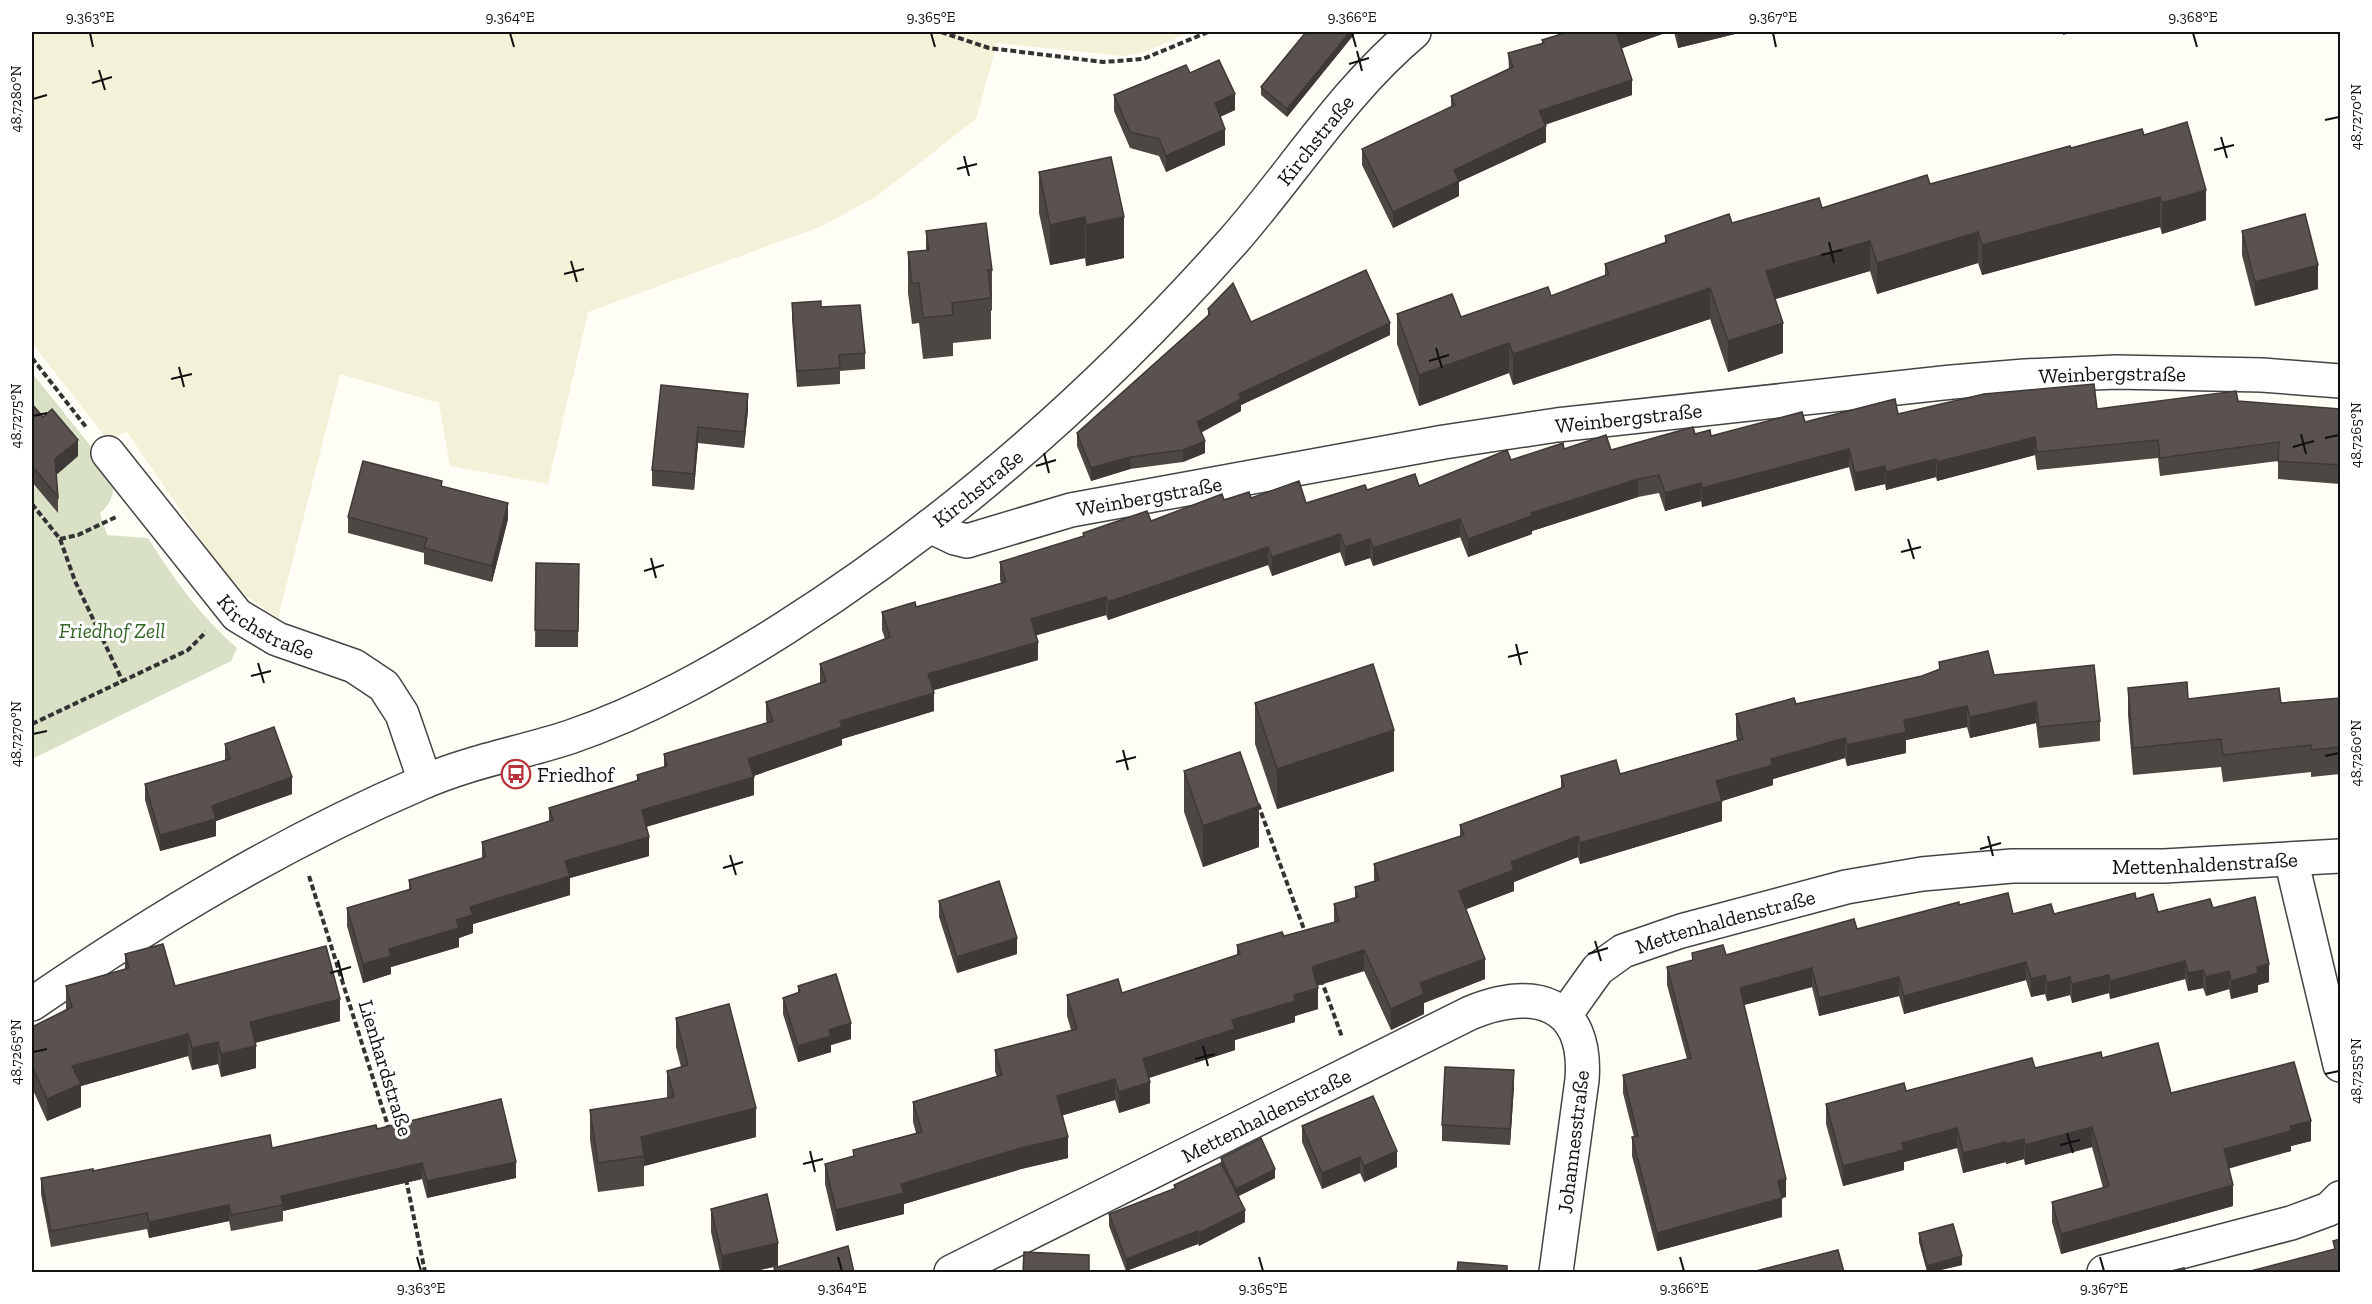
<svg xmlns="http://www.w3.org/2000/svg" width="2372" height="1304" font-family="'Zilla Slab',serif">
<rect width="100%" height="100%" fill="#fefdf6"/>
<polygon fill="#f3f1d7" points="32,32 1191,32 1142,53 1123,56 997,43 976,119 877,196 822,226 588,312 548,484 450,466 439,403 340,374 278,618 244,594 225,575 127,432 107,439 32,343"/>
<path fill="#d8e0c6" d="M 32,373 L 110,470 C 115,488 115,500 100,513 L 107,535 L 148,538 C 174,579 200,616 237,648 L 231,661 L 32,759 Z"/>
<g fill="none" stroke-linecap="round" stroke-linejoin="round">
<g stroke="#444" stroke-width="36">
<g id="street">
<path id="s1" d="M 108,453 L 237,615 L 277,639 L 354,666 L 384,686 L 402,714 L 425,781"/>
<path id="s2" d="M 930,526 L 955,538 L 967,541 L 1071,510 L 1444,442 L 1557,425 L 1952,382 L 2025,376 L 2116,372 L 2262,375 L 2340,381"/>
<polyline points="2291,859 2340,1065"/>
<path id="s3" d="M 32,1004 C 156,919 283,842 421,783 C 468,762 521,753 570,737 C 646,711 717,671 785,628 C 953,521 1102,389 1234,240 C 1295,170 1343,92 1414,32"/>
<path id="s4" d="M 1565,1015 L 1598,969 L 1623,951 L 1681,931 L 1846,887 L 1922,874 L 2012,866 L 2164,866 L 2340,856"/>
<path id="s5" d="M 951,1272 L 1470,1013 C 1534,987 1588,1001 1582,1080 L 1556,1272"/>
<polyline points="2104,1272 2291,1223 2329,1209 2340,1198"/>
</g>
</g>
<g stroke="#333" stroke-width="4" stroke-dasharray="6 3" stroke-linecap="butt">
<polyline points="941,32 989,48 1103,62 1143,59 1208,32"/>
<polyline points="32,358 86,427"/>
<polyline points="32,504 60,539 75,581 123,682"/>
<polyline points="60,539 78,535 116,517"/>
<polyline points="32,724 188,650 206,632"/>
<polyline points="1258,804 1305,932"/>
<polyline points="309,876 389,1129"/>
<polyline points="1321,979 1342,1037"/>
<polyline points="406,1179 425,1272"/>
</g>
<use href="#street" stroke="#fff" stroke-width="33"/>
</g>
<g fill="#4d4743">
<polygon points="1306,32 1356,32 1287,117 1261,95 1261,87"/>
<polygon points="1568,32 1668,32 1622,48 1632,95 1545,124 1546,142 1459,182 1459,196 1393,228 1362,165 1362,149 1451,107 1451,96 1509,69 1508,53 1542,44 1542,40"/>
<polygon points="1674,32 1743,32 1678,48"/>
<polygon points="1190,73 1235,110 1220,117 1225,145 1166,172 1159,156 1130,148 1114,111 1114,95"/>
<polygon points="2144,135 2206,220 2162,234 2160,227 1982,275 1978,263 1877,294 1870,271 1775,299 1783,353 1728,372 1710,319 1513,385 1509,373 1419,406 1397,344 1397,314 1461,317 1551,296 1605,276 1605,264 1665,243 1665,236 1732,223 1822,208 1930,184 2071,148"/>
<polygon points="1039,172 1124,258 1086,266 1085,258 1050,265 1039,213"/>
<polygon points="926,231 992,270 992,310 991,311 991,339 953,343 953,356 923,359 919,323 912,324 908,293 908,252 926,250"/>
<polygon points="2242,231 2318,289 2255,306 2242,255"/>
<polygon points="792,303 821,307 865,353 865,369 840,371 840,384 797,387 792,319"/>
<polygon points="1208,309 1251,322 1390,335 1241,405 1241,411 1201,432 1205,453 1183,462 1130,469 1091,481 1077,446 1077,433 1208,315"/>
<polygon points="661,385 748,410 744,448 698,443 694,490 652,486 652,470"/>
<polygon points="2238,401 2340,409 2340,484 2278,479 2278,461 2160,476 2158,458 2037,470 2035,455 1937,481 1936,477 1886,490 1885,484 1855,491 1849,467 1702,507 1701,501 1665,511 1659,493 1638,497 1532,531 1532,534 1468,557 1460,537 1373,566 1370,558 1345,566 1340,552 1272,576 1268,565 1108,620 1106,615 1036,635 1038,660 933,690 934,711 842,739 842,745 753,776 754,795 646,827 649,856 570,878 570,895 473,924 473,933 459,938 459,947 391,967 391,974 363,983 347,926 347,908 409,890 409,880 482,859 482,842 549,821 549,808 637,781 637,775 664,767 664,754 767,723 766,720 766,702 820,683 820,664 885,639 882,630 882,612 916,607 1001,583 1000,580 1000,562 1083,536 1083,533 1151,521 1224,500 1251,498 1306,503 1367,490 1419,486 1511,460 1564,449 1611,450 1695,434 1711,436 1805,422 1898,414 2097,409"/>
<polygon points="32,404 78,456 56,475 58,497 58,513 32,482"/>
<polygon points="442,486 508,519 492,582 424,564 424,553 348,533 348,517"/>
<polygon points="536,563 579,564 578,647 535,647"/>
<polygon points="1939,662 1994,675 2100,721 2100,741 2039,748 2036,723 1970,738 1967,727 1906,740 1906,753 1847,766 1845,758 1773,779 1773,785 1722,801 1722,821 1580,864 1578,857 1514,882 1514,891 1466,909 1485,979 1424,1003 1424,1014 1391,1030 1364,971 1317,986 1318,1009 1295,1016 1295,1022 1235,1040 1235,1050 1148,1078 1150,1103 1119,1113 1115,1100 1063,1115 1068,1158 1021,1169 904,1204 904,1214 836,1231 825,1184 825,1164 853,1156 853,1150 916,1133 913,1122 913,1102 997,1077 995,1071 995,1050 1071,1030 1067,1016 1067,995 1122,993 1237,955 1237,945 1284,936 1334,922 1334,904 1355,898 1355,887 1374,881 1374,864 1460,837 1460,825 1561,788 1561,776 1620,774 1737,740 1736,735 1736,714 1796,704 1922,676 1939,670"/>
<polygon points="2128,688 2188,699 2281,703 2340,698 2340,774 2311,777 2311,772 2223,782 2221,767 2133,775 2128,715"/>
<polygon points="1255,703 1394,771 1277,809 1255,744"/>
<polygon points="225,744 292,794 216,821 216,836 160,851 145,800 145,784 225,760"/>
<polygon points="1184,771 1259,847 1203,867 1184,812"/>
<polygon points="2136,899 2158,912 2213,908 2269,982 2258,985 2258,992 2231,999 2229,989 2206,996 2203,988 2188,991 2185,979 2110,999 2109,993 2072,1003 2070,995 2047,1001 2045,994 2031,997 2026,980 1904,1014 1899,996 1819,1016 1812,987 1744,1005 1786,1197 1782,1198 1782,1217 1657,1251 1632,1156 1632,1137 1634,1137 1623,1093 1623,1075 1687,1059 1667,985 1667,967 1692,960 1692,953 1726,955 1857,929 1959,905 2013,914 2054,914"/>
<polygon points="939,901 1017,954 957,973 939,917"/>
<polygon points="125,954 175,986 340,1021 255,1043 256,1068 221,1077 218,1064 192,1070 188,1056 81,1086 81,1107 47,1121 32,1088 32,1027 66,1010 66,986 125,969"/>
<polygon points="798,986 851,1039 831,1045 831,1052 798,1062 783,1014 783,998 798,993"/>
<polygon points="676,1018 756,1137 644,1166 644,1186 598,1192 590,1140 590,1110 667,1098 667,1071 681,1067 676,1047"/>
<polygon points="2102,1058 2171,1093 2311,1141 2291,1146 2291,1151 2228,1168 2233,1206 2061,1254 2052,1222 2052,1202 2103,1188 2092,1147 2025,1165 2024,1159 2006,1164 2006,1162 1963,1173 1957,1148 1904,1162 1904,1170 1843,1186 1826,1124 1826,1104 1906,1091 2035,1068"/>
<polygon points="1514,1086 1510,1145 1442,1141 1442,1125"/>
<polygon points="1302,1126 1397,1167 1364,1182 1360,1173 1322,1189 1302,1142"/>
<polygon points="377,1129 516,1178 427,1198 422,1179 283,1211 283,1221 231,1231 229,1221 149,1238 147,1229 51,1247 41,1194 41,1178 272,1148"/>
<polygon points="1221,1158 1275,1178 1239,1196 1245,1222 1199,1246 1198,1244 1126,1271 1109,1226 1109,1214 1174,1189 1174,1185 1221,1163"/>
<polygon points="711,1209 778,1266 751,1272 720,1272 711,1232"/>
<polygon points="1919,1233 1962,1265 1932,1272 1927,1272 1919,1242"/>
</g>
<g fill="#3e3937">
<polygon points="1350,32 1356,32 1287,117 1287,109"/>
<polygon points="1626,32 1668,32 1617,50 1617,35"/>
<polygon points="1684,32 1743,32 1678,48 1678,33"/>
<polygon points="2063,32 2074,32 2063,35"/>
<polygon points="1632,80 1632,95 1539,127 1539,111"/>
<polygon points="1235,94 1235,110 1215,119 1215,103"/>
<polygon points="1546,126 1546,142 1459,182 1459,196 1393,228 1393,212 1454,170"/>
<polygon points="1225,129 1225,145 1166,172 1166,156"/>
<polygon points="2206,190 2206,220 2162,234 2162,203"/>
<polygon points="2160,197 2160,227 1982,275 1982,245"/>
<polygon points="1085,217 1085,258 1050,265 1050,225"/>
<polygon points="1124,217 1124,258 1086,266 1086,225"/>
<polygon points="1978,232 1978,263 1877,294 1877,263"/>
<polygon points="1870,241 1870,271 1766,302 1766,271"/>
<polygon points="2318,265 2318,289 2255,306 2255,282"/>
<polygon points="1710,288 1710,319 1513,385 1513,354"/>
<polygon points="1390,323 1390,335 1241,405 1241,411 1197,435 1197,422 1239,394"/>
<polygon points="1783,323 1783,353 1728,372 1728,341"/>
<polygon points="1509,343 1509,373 1419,406 1419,375"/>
<polygon points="748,394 748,410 744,448 744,432"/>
<polygon points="698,427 698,443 694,490 694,474"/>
<polygon points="2035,437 2035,455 1937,481 1937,462"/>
<polygon points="78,440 78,456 55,476 55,459"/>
<polygon points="1205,441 1205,453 1183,462 1183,450"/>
<polygon points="1849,449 1849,467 1702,507 1702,488"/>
<polygon points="1130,457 1130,469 1091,481 1091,468"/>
<polygon points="1936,459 1936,477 1886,490 1886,472"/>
<polygon points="1885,466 1885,484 1855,491 1855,473"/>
<polygon points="1638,479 1638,497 1532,531 1532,534 1468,557 1468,539 1531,513"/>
<polygon points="1701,483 1701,501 1665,511 1665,493"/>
<polygon points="508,503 508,519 492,582 492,566"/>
<polygon points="1460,519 1460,537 1373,566 1373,548"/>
<polygon points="1340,534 1340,552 1272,576 1272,557"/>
<polygon points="1370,539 1370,558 1345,566 1345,547"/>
<polygon points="1268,547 1268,565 1108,620 1108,602"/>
<polygon points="1106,597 1106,615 1031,637 1031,619"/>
<polygon points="1038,642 1038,660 928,692 928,674"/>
<polygon points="934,693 934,711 842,739 842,745 748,778 748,759 840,721"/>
<polygon points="2036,702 2036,723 1970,738 1970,717"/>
<polygon points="1967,706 1967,727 1906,740 1906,753 1847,766 1847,745 1904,720"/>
<polygon points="1394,730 1394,771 1277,809 1277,769"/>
<polygon points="1845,738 1845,758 1773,779 1773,785 1722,801 1722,821 1580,864 1580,843 1716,781 1771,759"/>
<polygon points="292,777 292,794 216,821 216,836 160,851 160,835 212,806"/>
<polygon points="754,777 754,795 642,828 642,810"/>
<polygon points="1259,806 1259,847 1203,867 1203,826"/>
<polygon points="1578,836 1578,857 1514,882 1514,891 1459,912 1459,891 1511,862"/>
<polygon points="649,837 649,856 570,878 570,895 473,924 473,933 459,938 459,947 391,967 391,974 363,983 363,964 389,949 456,920 470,907 565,861"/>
<polygon points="1017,938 1017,954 957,973 957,957"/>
<polygon points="1364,950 1364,971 1312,987 1312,967"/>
<polygon points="1485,959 1485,979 1424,1003 1424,1014 1391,1030 1391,1009 1420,983"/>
<polygon points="2185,961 2185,979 2110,999 2110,981"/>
<polygon points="2026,962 2026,980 1904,1014 1904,996"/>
<polygon points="2269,964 2269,982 2258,985 2258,992 2231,999 2231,981 2257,967"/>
<polygon points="1812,968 1812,987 1740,1006 1740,988"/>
<polygon points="2203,970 2203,988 2188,991 2188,973"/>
<polygon points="2229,971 2229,989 2206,996 2206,977"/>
<polygon points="2045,975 2045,994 2031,997 2031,979"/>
<polygon points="2109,975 2109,993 2072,1003 2072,984"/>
<polygon points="1899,977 1899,996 1819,1016 1819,998"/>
<polygon points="2070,977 2070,995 2047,1001 2047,983"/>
<polygon points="1318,988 1318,1009 1295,1016 1295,1022 1235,1040 1235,1050 1143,1080 1143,1059 1232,1020 1294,995"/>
<polygon points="340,999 340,1021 250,1044 250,1022"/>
<polygon points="851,1023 851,1039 831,1045 831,1052 798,1062 798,1046 829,1030"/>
<polygon points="188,1034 188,1056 81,1086 81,1107 47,1121 47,1099 72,1066"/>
<polygon points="218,1042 218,1064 192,1070 192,1048"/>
<polygon points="256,1046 256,1068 221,1077 221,1054"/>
<polygon points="1514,1070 1514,1086 1510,1145 1510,1129"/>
<polygon points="1115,1079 1115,1100 1057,1117 1057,1096"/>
<polygon points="1150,1082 1150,1103 1119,1113 1119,1092"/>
<polygon points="756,1108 756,1137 644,1166 644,1156 641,1137"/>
<polygon points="2311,1121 2311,1141 2291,1146 2291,1151 2224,1170 2224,1149 2290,1126"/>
<polygon points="2092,1127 2092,1147 2025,1165 2025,1145"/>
<polygon points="1957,1128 1957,1148 1904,1162 1904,1170 1843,1186 1843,1166 1902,1143"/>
<polygon points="1068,1137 1068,1158 1021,1169 904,1204 904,1214 836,1231 836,1210 901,1184 1021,1148"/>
<polygon points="2024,1139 2024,1159 2006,1164 2006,1144"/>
<polygon points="2006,1142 2006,1162 1963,1173 1963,1153"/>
<polygon points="1397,1151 1397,1167 1364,1182 1364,1166"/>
<polygon points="1360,1157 1360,1173 1322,1189 1322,1173"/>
<polygon points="516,1162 516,1178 427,1198 427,1181"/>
<polygon points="422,1163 422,1179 283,1211 281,1196"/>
<polygon points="1275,1169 1275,1178 1236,1197 1236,1189"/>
<polygon points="1786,1179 1786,1197 1778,1199 1778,1181"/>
<polygon points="2233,1185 2233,1206 2061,1254 2061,1234"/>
<polygon points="1782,1198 1782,1217 1657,1251 1657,1233"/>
<polygon points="229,1205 229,1221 149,1238 149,1222"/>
<polygon points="1245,1210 1245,1222 1199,1246 1199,1233"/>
<polygon points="1198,1231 1198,1244 1126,1271 1126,1259"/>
<polygon points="778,1243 778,1266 751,1272 722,1272 722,1256"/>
<polygon points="1962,1256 1962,1265 1932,1272 1927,1272 1927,1266"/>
</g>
<g fill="#59524e" stroke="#3e3937" stroke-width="1.5">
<polygon points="1306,32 1350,32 1287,109 1261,87"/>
<polygon points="1568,32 1616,32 1632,80 1539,111 1546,126 1454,170 1459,181 1393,212 1362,149 1455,105 1451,96 1513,67 1508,53 1544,43 1542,40"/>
<polygon points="1616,32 1626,32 1617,35"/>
<polygon points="1219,60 1235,94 1215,103 1225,129 1166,156 1159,139 1130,132 1114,95 1186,65 1190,73"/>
<polygon points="2187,122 2206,190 2162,203 2160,197 1982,245 1978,232 1877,263 1870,241 1766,271 1783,323 1728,341 1710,288 1513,354 1509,343 1419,375 1397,314 1452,294 1461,317 1548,287 1551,296 1609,274 1605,264 1667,242 1665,236 1729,214 1732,223 1819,198 1822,208 1927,175 1930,184 2070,146 2071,148 2142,129 2144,135"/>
<polygon points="1111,157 1124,217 1086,225 1085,217 1050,225 1039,172"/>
<polygon points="2305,214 2318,265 2255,282 2242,231"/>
<polygon points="986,223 992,270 988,270 991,298 952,303 953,315 923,318 919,283 912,283 908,252 929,250 926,231"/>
<polygon points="1366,270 1390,323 1239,394 1241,399 1197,422 1205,441 1183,450 1130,457 1091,468 1077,433 1210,314 1208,309 1233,283 1251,322"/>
<polygon points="821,301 821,307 860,305 865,353 839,355 840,368 797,371 792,303"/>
<polygon points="2094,384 2097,409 2236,391 2238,401 2340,409 2340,465 2278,461 2279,442 2160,458 2158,440 2037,452 2035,437 1937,462 1936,459 1886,472 1885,466 1855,473 1849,449 1702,488 1701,483 1665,493 1659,475 1638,479 1531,513 1532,516 1468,539 1460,519 1373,548 1370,539 1345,547 1340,534 1272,557 1268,547 1108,602 1106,597 1031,619 1038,642 928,674 934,693 840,721 842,727 748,759 754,777 642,810 649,837 565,861 570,876 470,907 473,915 456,920 459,928 389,949 391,956 363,964 347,908 411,889 409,880 486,857 482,842 553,820 549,808 639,780 637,775 667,766 664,754 773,721 766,702 826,681 820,664 890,637 882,612 915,602 916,607 1006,582 1000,562 1084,536 1083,533 1147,511 1151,521 1222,494 1224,500 1249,492 1251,498 1299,481 1306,503 1365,485 1367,490 1415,474 1419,486 1507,450 1511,460 1563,443 1564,449 1606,435 1611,450 1693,427 1695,434 1710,430 1711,436 1802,412 1805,422 1895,399 1898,414 1984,394"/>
<polygon points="661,385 748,394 744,432 698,427 694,474 652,470"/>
<polygon points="32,404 43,417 52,409 78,440 55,459 58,497 32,466"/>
<polygon points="363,461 442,481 441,486 508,503 492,566 424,548 427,538 348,517"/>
<polygon points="536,563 579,564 578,631 535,630"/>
<polygon points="1988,651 1994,675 2094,665 2100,721 2039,727 2036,702 1970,717 1967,706 1904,720 1906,732 1847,745 1845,738 1771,759 1773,765 1716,781 1722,801 1580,843 1578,836 1511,862 1514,870 1459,891 1485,959 1420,983 1424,994 1391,1009 1364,950 1312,967 1318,988 1294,995 1295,1001 1232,1020 1235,1029 1143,1059 1150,1082 1119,1092 1115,1079 1057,1096 1068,1137 1021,1148 901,1184 904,1193 836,1210 825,1164 854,1156 853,1150 922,1132 913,1102 1002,1075 995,1050 1077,1029 1067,995 1118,979 1122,993 1240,954 1237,945 1282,932 1284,936 1339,921 1334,904 1358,897 1355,887 1379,880 1374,864 1464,835 1460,825 1564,787 1561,776 1616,760 1620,774 1743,739 1736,714 1794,698 1796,704 1922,676 1940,669 1939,662"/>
<polygon points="1373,664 1394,730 1277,769 1255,703"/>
<polygon points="2187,682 2188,699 2279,688 2281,703 2340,698 2340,747 2311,750 2311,745 2223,755 2221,739 2133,748 2128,688"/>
<polygon points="274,727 292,777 212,806 216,819 160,835 145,784 230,759 225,744"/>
<polygon points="1240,752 1259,806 1203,826 1184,771"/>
<polygon points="999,881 1017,938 957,957 939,901"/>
<polygon points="2008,893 2013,914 2051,904 2054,914 2135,893 2136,899 2153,894 2158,912 2210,899 2213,908 2255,897 2269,964 2257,967 2258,973 2231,981 2229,971 2206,977 2203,970 2188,973 2185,961 2110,981 2109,975 2072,984 2070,977 2047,983 2045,975 2031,979 2026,962 1904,996 1899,977 1819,998 1812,968 1740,988 1786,1179 1778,1181 1782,1198 1657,1233 1632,1137 1638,1136 1623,1075 1691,1058 1667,967 1693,960 1692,953 1723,945 1726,955 1854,919 1857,929 1959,902 1959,905"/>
<polygon points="163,944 175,986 326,946 340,999 250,1022 256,1046 221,1054 218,1042 192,1048 188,1034 72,1066 81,1084 47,1099 32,1066 32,1027 72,1007 66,986 129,968 125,954"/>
<polygon points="836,974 851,1023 829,1030 831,1036 798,1046 783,998 800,992 798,986"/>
<polygon points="729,1004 756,1108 641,1137 644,1156 598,1163 590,1110 674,1097 667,1071 688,1065 676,1018"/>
<polygon points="2158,1043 2171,1093 2294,1062 2311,1121 2290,1126 2291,1131 2224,1149 2233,1185 2061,1234 2052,1202 2109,1186 2092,1127 2025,1145 2024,1139 2006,1144 2006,1142 1963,1153 1957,1128 1902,1143 1904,1150 1843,1166 1826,1104 1904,1083 1906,1091 2032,1058 2035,1068 2101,1052 2102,1058"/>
<polygon points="1445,1067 1514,1070 1510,1129 1442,1125"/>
<polygon points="1373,1096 1397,1151 1364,1166 1360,1157 1322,1173 1302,1126"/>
<polygon points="501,1099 516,1162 427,1181 422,1163 281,1196 283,1205 231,1215 229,1205 149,1222 147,1213 51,1231 41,1178 93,1169 93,1171 270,1135 272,1148 376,1125 377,1129"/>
<polygon points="1261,1138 1275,1169 1236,1189 1221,1158"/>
<polygon points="1221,1163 1245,1210 1199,1233 1198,1231 1126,1259 1109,1214 1176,1188 1174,1185"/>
<polygon points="767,1194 778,1243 722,1256 711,1209"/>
<polygon points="1953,1224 1962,1256 1927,1266 1919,1233"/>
<polygon points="2340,1239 2340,1272 2247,1272 2335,1249 2333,1241"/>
<polygon points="848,1246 854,1272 775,1272 774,1268"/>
<polygon points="1838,1250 1844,1272 1752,1272"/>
<polygon points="1024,1252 1089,1255 1089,1272 1023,1272"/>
<polygon points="1458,1262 1507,1266 1507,1272 1457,1272"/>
<polygon points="2184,1268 2185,1272 2167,1272"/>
</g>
<path fill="none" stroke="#111" stroke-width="2" d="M 90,33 L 93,47M 510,33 L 514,47M 931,33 L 935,47M 1352,33 L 1356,47M 1773,33 L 1776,47M 2193,33 L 2197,47M 1357,51 L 1362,71M 1349,64 L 1369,58M 99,70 L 105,90M 92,83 L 112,77M 33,99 L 47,95M 2325,120 L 2339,117M 2221,137 L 2227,158M 2214,150 L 2234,145M 964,156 L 969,176M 957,169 L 977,164M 1829,242 L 1834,263M 1821,255 L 1842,250M 571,261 L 577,282M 564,274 L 584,269M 1436,348 L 1442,368M 1429,361 L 1449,355M 179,367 L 184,387M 171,379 L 192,374M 33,416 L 47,413M 2301,434 L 2306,454M 2325,438 L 2339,435M 2293,447 L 2314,441M 1044,453 L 1049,473M 1036,466 L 1056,460M 1908,539 L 1914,559M 1901,552 L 1921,547M 651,558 L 656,578M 644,571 L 664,565M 1516,644 L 1521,665M 1508,657 L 1528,652M 258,663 L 264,683M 251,676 L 271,671M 33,734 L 47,731M 1123,750 L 1128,770M 2325,756 L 2339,753M 1116,762 L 1136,757M 1988,836 L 1993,856M 1980,849 L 2001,843M 730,855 L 736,875M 723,868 L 743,862M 1595,941 L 1601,961M 1588,954 L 1608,948M 338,960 L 343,980M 330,973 L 351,967M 1203,1046 L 1208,1066M 33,1052 L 47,1049M 1195,1059 L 1215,1054M 2325,1074 L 2339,1071M 2067,1133 L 2073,1153M 2060,1145 L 2080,1140M 810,1151 L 815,1172M 803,1164 L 823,1159M 417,1257 L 421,1271M 838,1257 L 842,1271M 1259,1257 L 1263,1271M 1680,1257 L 1684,1271M 2100,1257 L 2104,1271"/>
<defs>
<g id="bus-ring" transform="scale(1.5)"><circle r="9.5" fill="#fff" stroke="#b73339" stroke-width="1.5"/><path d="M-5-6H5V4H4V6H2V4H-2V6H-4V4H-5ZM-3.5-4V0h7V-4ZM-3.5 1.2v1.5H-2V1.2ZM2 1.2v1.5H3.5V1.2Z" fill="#b73339"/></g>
</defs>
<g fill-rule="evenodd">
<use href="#bus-ring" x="516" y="774"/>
</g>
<g text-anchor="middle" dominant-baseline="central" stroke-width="6" stroke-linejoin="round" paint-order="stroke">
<g font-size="21" fill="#111" stroke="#fff">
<text stroke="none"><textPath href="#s3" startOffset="1570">Kirchstraße</textPath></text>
<text stroke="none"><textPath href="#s2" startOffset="1200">Weinbergstraße</textPath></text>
<text stroke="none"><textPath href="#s2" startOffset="714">Weinbergstraße</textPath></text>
<text stroke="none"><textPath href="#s3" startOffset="1084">Kirchstraße</textPath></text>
<text stroke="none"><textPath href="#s2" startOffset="228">Weinbergstraße</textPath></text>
<text stroke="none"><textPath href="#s1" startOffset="238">Kirchstraße</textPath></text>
<text stroke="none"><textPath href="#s4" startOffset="680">Mettenhaldenstraße</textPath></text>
<text stroke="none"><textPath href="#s4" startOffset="194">Mettenhaldenstraße</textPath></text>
<text transform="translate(386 1068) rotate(73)">Lienhardstraße</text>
<text stroke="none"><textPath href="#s5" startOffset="352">Mettenhaldenstraße</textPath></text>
<text transform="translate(1573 1142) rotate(-83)">Johannesstraße</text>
</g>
<g font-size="21" font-style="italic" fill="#326525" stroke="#fff">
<text x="112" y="630">Friedhof Zell</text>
</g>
<g font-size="21" fill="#111" stroke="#fff" text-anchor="start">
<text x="537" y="774">Friedhof</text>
</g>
</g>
<rect width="2372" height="1304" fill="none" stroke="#ffffff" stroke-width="66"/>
<rect x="33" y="33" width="2306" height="1238" fill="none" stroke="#111" stroke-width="2"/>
<g font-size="15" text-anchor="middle" fill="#111">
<text x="90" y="22">9.363°E</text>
<text x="510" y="22">9.364°E</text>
<text x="931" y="22">9.365°E</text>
<text x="1352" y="22">9.366°E</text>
<text x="1773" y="22">9.367°E</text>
<text x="2193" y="22">9.368°E</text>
<text transform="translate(16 99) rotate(-90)" y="5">48.7280°N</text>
<text transform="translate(2356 117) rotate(-90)" y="5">48.7270°N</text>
<text transform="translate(16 416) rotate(-90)" y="5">48.7275°N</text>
<text transform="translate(2356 435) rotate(-90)" y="5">48.7265°N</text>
<text transform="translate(16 734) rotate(-90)" y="5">48.7270°N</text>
<text transform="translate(2356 753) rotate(-90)" y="5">48.7260°N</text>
<text transform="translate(16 1052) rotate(-90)" y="5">48.7265°N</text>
<text transform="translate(2356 1071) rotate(-90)" y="5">48.7255°N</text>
<text x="421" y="1293">9.363°E</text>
<text x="842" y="1293">9.364°E</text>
<text x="1263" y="1293">9.365°E</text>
<text x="1684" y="1293">9.366°E</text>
<text x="2104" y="1293">9.367°E</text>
</g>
</svg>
